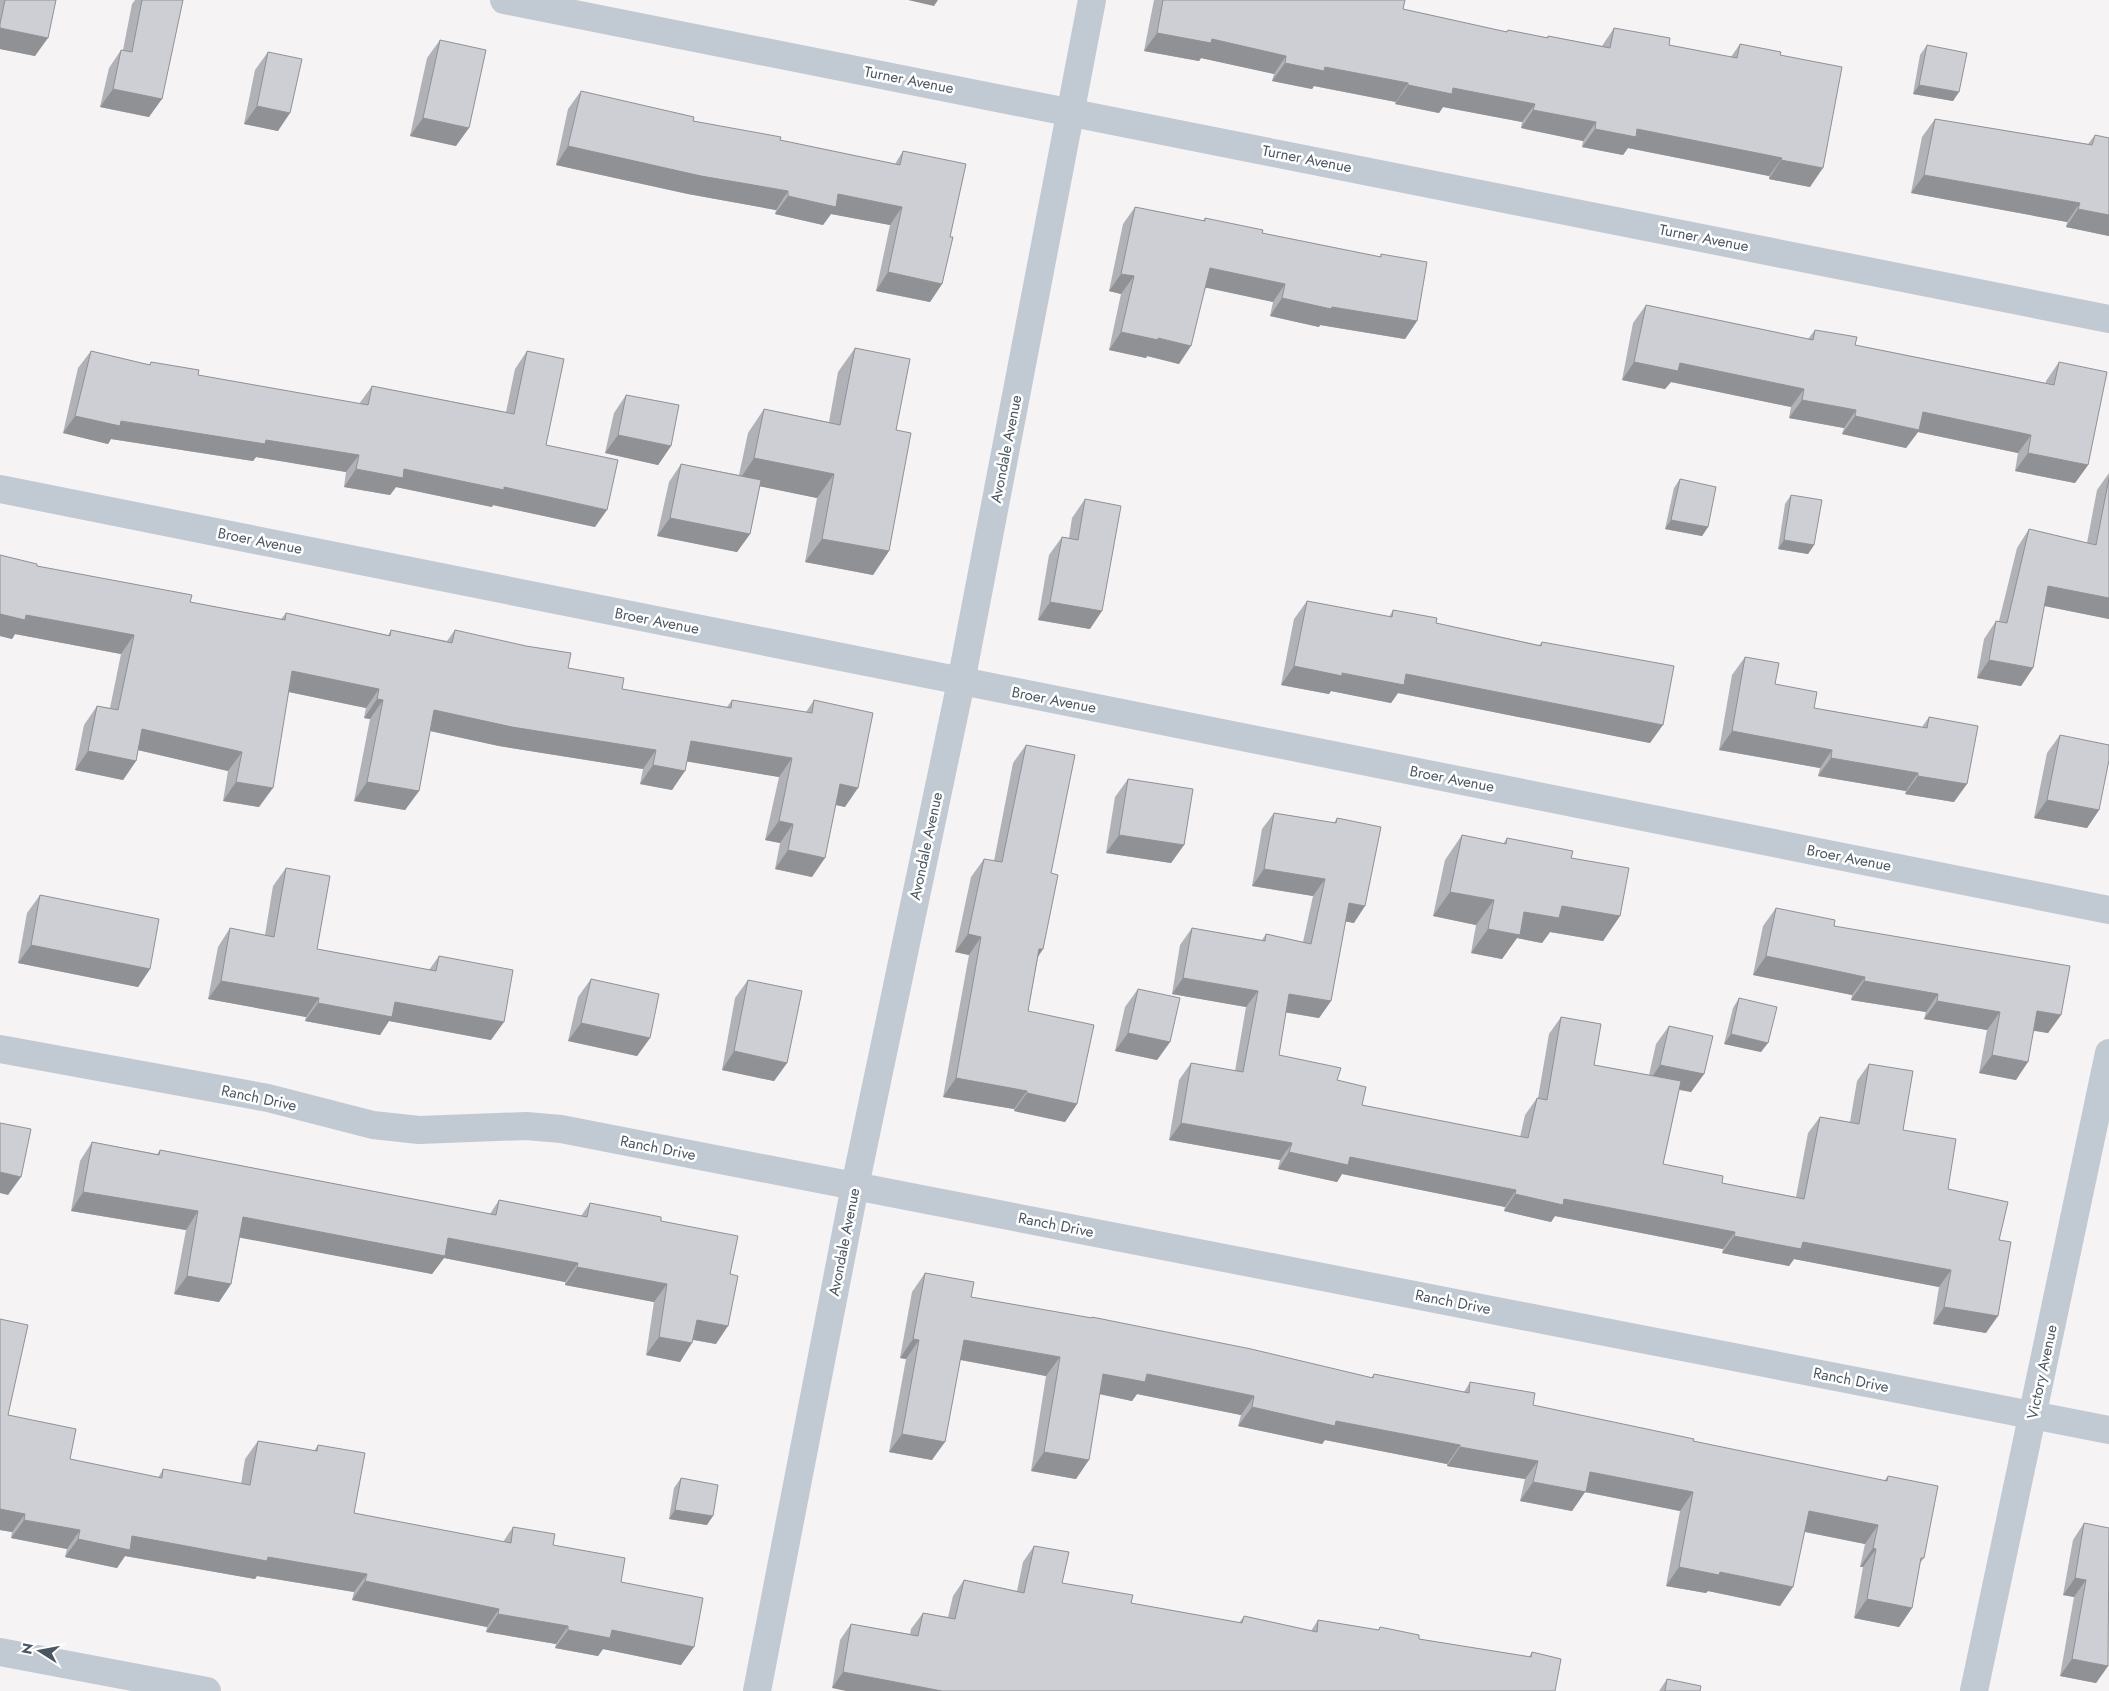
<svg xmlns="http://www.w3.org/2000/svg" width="2109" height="1691" font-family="Jost,sans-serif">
<rect width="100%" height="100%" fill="#f5f3f3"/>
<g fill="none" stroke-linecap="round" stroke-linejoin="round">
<g stroke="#c1cad2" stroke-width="28">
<polyline points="504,0 2109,319"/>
<polyline points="0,489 2109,910"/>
<polyline points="0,1049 268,1098 373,1125 419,1130 526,1126 561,1129 2109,1430"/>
<polyline points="0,1652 207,1691"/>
<polyline points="757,1691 855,1186 961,682 1092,0"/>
<polyline points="1974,1691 2109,1053"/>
</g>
</g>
<g fill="#b0b2b7">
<polygon points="0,0 56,0 35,56 0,49"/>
<polygon points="135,0 183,0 149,117 100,107 109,68 121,50 123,50 132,4"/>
<polygon points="1154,0 1405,0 1403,9 1506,32 1508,30 1547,38 1548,36 1602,46 1614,28 1669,45 1731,57 1740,44 1780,55 1810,187 1769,179 1769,176 1628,148 1623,155 1582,147 1583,141 1521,128 1522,122 1443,107 1439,113 1395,104 1396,102 1314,86 1312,89 1272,81 1274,74 1201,58 1199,61 1144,51"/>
<polygon points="440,40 456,146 410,136 427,58"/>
<polygon points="1927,45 1953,101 1913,94 1920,55"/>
<polygon points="268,52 278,131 244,124 255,70"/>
<polygon points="581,91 693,121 780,140 895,164 903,151 950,237 942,284 930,302 876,291 890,225 831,214 823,225 775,214 776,210 688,194 556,165 568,109"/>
<polygon points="1935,119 2088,144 2095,135 2109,236 2066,227 2067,222 1911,193 1922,137"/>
<polygon points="1135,207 1203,221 1205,218 1262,233 1380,257 1381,254 1417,321 1405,339 1320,325 1319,327 1270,316 1273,302 1206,287 1179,364 1147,356 1146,358 1109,350 1121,294 1109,291 1123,224"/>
<polygon points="1646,305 1808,339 1815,330 1855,345 2046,383 2046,381 2059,362 2088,465 2075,483 2015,471 2018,453 1918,432 1906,448 1842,434 1844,428 1789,418 1791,407 1671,382 1665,389 1622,380 1633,323"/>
<polygon points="855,348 896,430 889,551 873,575 805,562 817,498 760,486 750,534 737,552 657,536 669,482 681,464 739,475 748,433 764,409 829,422 838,372"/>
<polygon points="91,351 149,365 151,362 198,375 359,404 372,386 506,412 515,369 527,351 546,445 595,527 493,505 492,507 396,487 390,495 344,487 346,472 256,457 253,461 111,439 108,444 63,433 78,368"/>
<polygon points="626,395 671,446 658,465 605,453 614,413"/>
<polygon points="2109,473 2109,619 2044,606 2033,668 2021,686 1977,678 1984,639 1996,621 1999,621 2017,548 2029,529 2087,543 2097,490"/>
<polygon points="1680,479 1708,527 1702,536 1665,529 1674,488"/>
<polygon points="1791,495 1814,545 1808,554 1778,549 1785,504"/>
<polygon points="1085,499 1090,629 1038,620 1049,555 1062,537 1069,538 1072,518"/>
<polygon points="0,555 37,566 190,602 281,619 286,613 388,635 391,630 447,641 455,630 568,668 622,689 727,707 732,700 806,712 814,700 845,807 836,805 812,877 775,869 780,843 765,840 779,777 687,761 672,790 640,784 643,769 499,746 430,731 419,791 405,810 354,801 370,719 364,718 366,708 289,692 259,807 223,801 228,771 138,750 136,761 123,780 75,770 84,725 97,706 110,708 121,654 15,634 12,639 0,636"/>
<polygon points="1307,601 1389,617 1393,610 1436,623 1539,645 1542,642 1650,743 1398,693 1391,703 1331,691 1329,694 1281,685 1294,619"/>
<polygon points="1745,657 1775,684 1814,708 1922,727 1929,717 1954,802 1905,794 1906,791 1818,776 1820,768 1719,750 1732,675"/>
<polygon points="2060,735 2099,810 2087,828 2034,818 2047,753"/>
<polygon points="1026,745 1051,873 1043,949 1038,957 1028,1011 1077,1104 1065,1122 1014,1111 1014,1109 943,1097 969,955 955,952 971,877 984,859 994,861 1013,763"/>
<polygon points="1128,779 1184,845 1171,863 1106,853 1115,797"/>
<polygon points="1274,813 1334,823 1337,818 1354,923 1345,921 1331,1001 1319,1018 1286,1012 1279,1055 1337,1080 1362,1105 1520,1137 1525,1115 1537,1098 1538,1098 1549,1034 1561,1017 1594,1065 1649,1075 1656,1044 1669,1026 1704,1074 1691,1092 1679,1090 1663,1164 1722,1183 1796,1197 1808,1133 1820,1117 1850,1122 1857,1081 1869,1064 1903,1130 1948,1189 1999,1240 1986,1333 1933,1324 1939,1287 1794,1259 1789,1266 1722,1253 1723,1249 1555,1216 1551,1222 1504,1211 1505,1207 1342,1174 1337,1182 1278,1169 1280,1160 1169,1140 1179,1080 1191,1063 1235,1071 1246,1007 1172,994 1180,945 1192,928 1262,940 1266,934 1303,942 1313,896 1252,886 1262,829"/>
<polygon points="1462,835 1503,844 1507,838 1571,858 1620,916 1603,941 1550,932 1542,943 1517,938 1502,959 1471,953 1476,925 1433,916 1445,860"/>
<polygon points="286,868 317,949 429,970 439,956 491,1040 389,1021 380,1035 305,1021 306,1017 208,999 218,947 230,928 265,935 273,886"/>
<polygon points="40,895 150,969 138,987 18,963 27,913"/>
<polygon points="1776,908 1834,926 2061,1015 2048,1033 2034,1031 2016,1080 1979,1073 1987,1030 1924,1019 1926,1012 1851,1000 1852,995 1753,975 1763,926"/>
<polygon points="591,979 650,1038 637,1056 568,1041 578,997"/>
<polygon points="748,980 787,1063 774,1081 722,1070 735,998"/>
<polygon points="1138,989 1170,1042 1157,1060 1115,1051 1125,1007"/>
<polygon points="1739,998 1761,1052 1724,1044 1733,1008"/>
<polygon points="92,1142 157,1154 160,1150 490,1214 499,1200 581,1216 590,1203 661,1221 716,1344 693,1340 680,1362 646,1355 654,1302 565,1285 565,1282 444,1258 432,1274 240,1237 231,1284 219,1302 174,1294 186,1230 71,1211 80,1161"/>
<polygon points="925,1273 971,1297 1091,1318 1092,1317 1371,1378 1374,1374 1464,1392 1470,1382 1533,1405 1693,1441 1884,1481 1888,1476 1924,1558 1920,1563 1912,1608 1899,1627 1854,1618 1863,1567 1860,1567 1865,1544 1805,1532 1780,1606 1708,1591 1706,1593 1666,1586 1680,1511 1585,1492 1572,1511 1520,1501 1525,1479 1447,1466 1447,1464 1325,1440 1322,1444 1238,1426 1241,1415 1137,1394 1132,1401 1099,1394 1076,1479 1031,1471 1046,1376 960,1360 932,1460 889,1452 906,1359 900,1358 912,1292"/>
<polygon points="0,1319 8,1415 70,1459 158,1478 163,1469 241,1484 245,1459 258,1441 314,1451 318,1445 354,1513 503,1542 513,1527 553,1545 621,1582 681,1665 603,1649 598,1656 555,1648 556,1644 486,1632 487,1627 352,1600 354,1592 257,1576 255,1579 125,1556 117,1568 65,1557 67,1549 11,1538 12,1532 0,1530"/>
<polygon points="681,1478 707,1525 669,1519 674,1488"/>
<polygon points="2084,1523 2108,1666 2096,1683 2060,1676 2074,1597 2063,1595 2073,1540"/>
<polygon points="1034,1546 1062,1583 1131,1603 1239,1623 1244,1616 1311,1631 1318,1620 1378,1630 1380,1627 1419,1639 1529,1657 1532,1652 1561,1659 832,1688 840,1640 851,1624 910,1634 911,1629 923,1613 948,1617 953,1596 964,1580 1017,1591 1023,1562"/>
<polygon points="1667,1679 1700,1691 1659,1691"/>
</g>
<g fill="#909195">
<polygon points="908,0 938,0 934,6"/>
<polygon points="0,28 48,38 35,56 0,49"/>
<polygon points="1157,33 1212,39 1286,56 1274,74 1201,58 1199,61 1144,51"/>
<polygon points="1285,63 1325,67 1408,83 1396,102 1314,86 1312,89 1272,81"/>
<polygon points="1408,85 1453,88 1535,104 1522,122 1443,107 1439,113 1395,104"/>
<polygon points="1919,85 1959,92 1953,101 1913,94"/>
<polygon points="113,89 162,99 149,117 100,107"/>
<polygon points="257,106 290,113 278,131 244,124"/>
<polygon points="1533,110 1596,122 1583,141 1521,128"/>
<polygon points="423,118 469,128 456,146 410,136"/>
<polygon points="1595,129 1637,129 1782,158 1769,176 1628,148 1623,155 1582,147"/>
<polygon points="568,146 788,191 776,210 688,194 556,165"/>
<polygon points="1781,160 1823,168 1810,187 1769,179"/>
<polygon points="1924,175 2080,203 2067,222 1911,193"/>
<polygon points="838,194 902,207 890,225 831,214 823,225 775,214 788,196"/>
<polygon points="2078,209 2109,215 2109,236 2066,227"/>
<polygon points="1210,268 1285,284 1273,302 1198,286"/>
<polygon points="888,272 942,284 930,302 876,291"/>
<polygon points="1121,274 1134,276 1121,294 1109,291"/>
<polygon points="1282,298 1332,307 1417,321 1405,339 1320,325 1319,327 1270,316"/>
<polygon points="1121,332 1158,338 1191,346 1179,364 1147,356 1146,358 1109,350"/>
<polygon points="1634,362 1680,363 1804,389 1791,407 1671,382 1665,389 1622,380"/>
<polygon points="1802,400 1856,410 1844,428 1789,418"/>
<polygon points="1923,412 2031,435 2018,453 1918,432 1906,448 1842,434 1855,416"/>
<polygon points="75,416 266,440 359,455 346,472 256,457 253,461 111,439 108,444 63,433"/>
<polygon points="618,435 671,446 658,465 605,453"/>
<polygon points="2028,453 2088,465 2075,483 2015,471"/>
<polygon points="754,458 834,474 817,498 738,482"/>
<polygon points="356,469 404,469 504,487 607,510 595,527 493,505 492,507 396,487 390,495 344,487"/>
<polygon points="670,518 750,534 737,552 657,536"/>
<polygon points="1671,520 1708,527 1702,536 1665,529"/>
<polygon points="822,539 889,551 873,575 805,562"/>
<polygon points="1784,540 1814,545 1808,554 1778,549"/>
<polygon points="2048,586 2109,598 2109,619 2035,604"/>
<polygon points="1050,602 1102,611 1090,629 1038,620"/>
<polygon points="0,614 26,615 134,635 121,654 15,634 12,639 0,636"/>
<polygon points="1989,660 2033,668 2021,686 1977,678"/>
<polygon points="1294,666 1342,673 1406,674 1663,725 1650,743 1398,693 1391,703 1331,691 1329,694 1281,685"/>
<polygon points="292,671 379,689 366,708 279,690"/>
<polygon points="377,699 383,700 370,719 364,718"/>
<polygon points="434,710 656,750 643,769 499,746 421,729"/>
<polygon points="142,729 242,752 228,771 129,748"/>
<polygon points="1732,731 1832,750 1820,768 1719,750"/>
<polygon points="691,741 792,758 779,777 678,760"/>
<polygon points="88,751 136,761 123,780 75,770"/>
<polygon points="1831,758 1918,773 1906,791 1818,776"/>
<polygon points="653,765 685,771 672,790 640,784"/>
<polygon points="1918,776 1967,784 1954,802 1905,794"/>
<polygon points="236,782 273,788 259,807 223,801"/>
<polygon points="367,782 419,791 405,810 354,801"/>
<polygon points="840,784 858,788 845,807 827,803"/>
<polygon points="2047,800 2099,810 2087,828 2034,818"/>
<polygon points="779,821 793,824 780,843 765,840"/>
<polygon points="1119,835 1184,845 1171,863 1106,853"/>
<polygon points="788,850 825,858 812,877 775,869"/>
<polygon points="1264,869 1325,879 1313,896 1252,886"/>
<polygon points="1450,892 1494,900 1476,925 1433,916"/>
<polygon points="1349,903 1365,906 1354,923 1337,920"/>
<polygon points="1562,906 1620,916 1603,941 1550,932 1542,943 1517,938 1502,959 1471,953 1488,929 1524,912"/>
<polygon points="968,934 981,937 969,955 955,952"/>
<polygon points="31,945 150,969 138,987 18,963"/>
<polygon points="1039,949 1043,949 1030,968"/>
<polygon points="1766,956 1865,977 1852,995 1753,975"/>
<polygon points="1183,978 1258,991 1246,1007 1172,994"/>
<polygon points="221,981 319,998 306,1017 208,999"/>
<polygon points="1864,981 1938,994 1926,1012 1851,1000"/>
<polygon points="1289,994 1331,1001 1319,1018 1277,1011"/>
<polygon points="1937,1001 2000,1012 1987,1030 1924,1019"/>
<polygon points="395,1002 504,1022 491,1040 389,1021 380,1035 305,1021 318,1003"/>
<polygon points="2037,1011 2061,1015 2048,1033 2025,1029"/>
<polygon points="581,1023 650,1038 637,1056 568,1041"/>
<polygon points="1128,1033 1170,1042 1157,1060 1115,1051"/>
<polygon points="1731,1034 1768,1043 1761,1052 1724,1044"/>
<polygon points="734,1051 787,1063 774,1081 722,1070"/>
<polygon points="1992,1055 2028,1062 2016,1080 1979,1073"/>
<polygon points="1660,1065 1704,1074 1691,1092 1648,1083"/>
<polygon points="956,1078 1027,1091 1014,1109 943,1097"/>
<polygon points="1027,1093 1077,1104 1065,1122 1014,1111"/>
<polygon points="1181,1123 1292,1143 1280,1160 1169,1140"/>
<polygon points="1289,1152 1350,1157 1516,1190 1505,1207 1342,1174 1337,1182 1278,1169"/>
<polygon points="0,1172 21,1177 8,1195 0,1193"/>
<polygon points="83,1192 198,1211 186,1230 71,1211"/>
<polygon points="1515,1194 1564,1199 1735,1232 1723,1249 1555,1216 1551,1222 1504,1211"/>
<polygon points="243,1217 448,1238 578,1263 565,1282 444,1258 432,1274 231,1236"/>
<polygon points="1734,1236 1803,1242 1951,1270 1939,1287 1794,1259 1789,1266 1722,1253"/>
<polygon points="577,1267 667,1284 654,1302 565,1285"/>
<polygon points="187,1276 231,1284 219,1302 174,1294"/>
<polygon points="1944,1307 1998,1316 1986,1333 1933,1324"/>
<polygon points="697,1320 728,1326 716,1344 684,1338"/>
<polygon points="659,1337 692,1343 680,1362 646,1355"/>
<polygon points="913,1339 919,1340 906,1359 900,1358"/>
<polygon points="964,1340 1060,1357 1046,1376 951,1358"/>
<polygon points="1103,1374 1147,1374 1254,1396 1241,1415 1137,1394 1132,1401 1090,1392"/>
<polygon points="1252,1407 1336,1421 1460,1445 1447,1464 1325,1440 1322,1444 1238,1426"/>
<polygon points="902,1434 945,1442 932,1460 889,1452"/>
<polygon points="1460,1447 1538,1461 1525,1479 1447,1466"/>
<polygon points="1044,1452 1089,1460 1076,1479 1031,1471"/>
<polygon points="1590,1472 1693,1492 1680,1511 1585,1492 1572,1511 1520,1501 1533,1482"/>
<polygon points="0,1509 25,1514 12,1532 0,1530"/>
<polygon points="675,1510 713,1516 707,1525 669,1519"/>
<polygon points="1809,1511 1878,1525 1865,1544 1796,1530"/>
<polygon points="24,1520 80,1530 67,1549 11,1538"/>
<polygon points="132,1536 268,1557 367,1574 354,1592 257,1576 255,1579 125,1556 117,1568 65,1557 78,1539"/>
<polygon points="1873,1548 1876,1549 1863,1567 1860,1567"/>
<polygon points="1679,1567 1720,1572 1793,1587 1780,1606 1708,1591 1706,1593 1666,1586"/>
<polygon points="2075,1578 2086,1580 2074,1597 2063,1595"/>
<polygon points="365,1581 499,1609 487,1627 352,1600"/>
<polygon points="1867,1599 1912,1608 1899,1627 1854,1618"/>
<polygon points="498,1614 568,1626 556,1644 486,1632"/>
<polygon points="568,1630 612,1630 694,1647 681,1665 603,1649 598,1656 555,1648"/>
<polygon points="2072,1659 2108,1666 2096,1683 2060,1676"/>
<polygon points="843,1672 942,1691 846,1691 832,1688"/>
</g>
<g fill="#cdcfd5" stroke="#909195">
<polygon points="5,0 56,0 48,38 0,28 0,24"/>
<polygon points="142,0 183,0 162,99 113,89 121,50 132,52"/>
<polygon points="1163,0 1405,0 1403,9 1507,32 1508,30 1548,38 1548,36 1610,48 1614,28 1670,38 1669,45 1737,58 1740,44 1781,52 1780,55 1842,67 1823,168 1781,160 1782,158 1637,129 1636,137 1595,129 1596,122 1533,110 1535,104 1453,88 1452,94 1408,85 1408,83 1325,67 1324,71 1285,63 1286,56 1212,39 1211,43 1157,33"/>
<polygon points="440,40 486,50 469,128 423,118"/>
<polygon points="1927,45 1967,53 1959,92 1919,85"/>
<polygon points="268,52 302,59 290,113 257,106"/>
<polygon points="581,91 694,117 693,121 781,137 780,140 900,165 903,151 966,164 950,237 953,237 942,284 888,272 902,207 838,194 836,207 788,196 788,191 701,176 568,146"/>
<polygon points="1935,119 2092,145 2095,135 2109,138 2109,215 2078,209 2080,203 1924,175"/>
<polygon points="1135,207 1205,221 1205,218 1263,230 1262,233 1381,257 1381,254 1427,262 1417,321 1332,307 1331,309 1282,298 1285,284 1210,268 1191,346 1158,338 1158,340 1121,332 1134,276 1121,274"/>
<polygon points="1646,305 1813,340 1815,330 1857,337 1855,345 2054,385 2059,362 2107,372 2088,465 2028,453 2031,435 1923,412 1919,430 1855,416 1856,410 1802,400 1804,389 1680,363 1678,371 1634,362"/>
<polygon points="855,348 910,359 896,430 911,433 889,551 822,539 834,474 754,458 764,409 840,425"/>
<polygon points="91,351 150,365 151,362 199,370 198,375 368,405 372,386 514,414 527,351 564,359 546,445 618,460 607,510 504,487 504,490 404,469 403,478 356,469 359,455 266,440 265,444 121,421 120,426 75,416"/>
<polygon points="626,395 679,405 671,446 618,435"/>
<polygon points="681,464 761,480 750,534 670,518"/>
<polygon points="2109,478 2109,598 2048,586 2033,668 1989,660 1996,621 2007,623 2029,529 2096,545"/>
<polygon points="1680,479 1716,487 1708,527 1671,520"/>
<polygon points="1791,495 1822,500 1814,545 1784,540"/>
<polygon points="1085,499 1121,506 1102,611 1050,602 1062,537 1078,540"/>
<polygon points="0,555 37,564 37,566 192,595 190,602 285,620 286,613 390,636 391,630 452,643 455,630 526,646 571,653 568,668 624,678 622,689 731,708 732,700 812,713 814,700 873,713 858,788 840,784 825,858 788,850 793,824 779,821 792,758 691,741 685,771 653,765 656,750 512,727 434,710 419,791 367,782 383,700 377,699 379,689 292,671 273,788 236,782 242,752 142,729 136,761 88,751 97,706 118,710 134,635 26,615 25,620 0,614"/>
<polygon points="1307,601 1392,617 1393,610 1437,618 1436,623 1541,646 1542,642 1674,666 1663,725 1406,674 1404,685 1342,673 1342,676 1294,666"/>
<polygon points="1745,657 1779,663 1775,684 1817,692 1814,708 1927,728 1929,717 1978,726 1967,784 1918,776 1918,773 1831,758 1832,750 1732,731"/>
<polygon points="2060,735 2109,745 2109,760 2099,810 2047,800"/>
<polygon points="1026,745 1075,755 1051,873 1058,875 1043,949 1039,949 1028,1011 1094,1025 1077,1104 1027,1093 1027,1091 956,1078 981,937 968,934 984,859 1002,862"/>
<polygon points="1128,779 1193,789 1184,845 1119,835"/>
<polygon points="1274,813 1336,823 1337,818 1381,827 1365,906 1349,903 1331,1001 1289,994 1279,1055 1341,1068 1337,1080 1366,1087 1362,1105 1528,1138 1537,1098 1547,1100 1561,1017 1601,1024 1594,1065 1681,1081 1663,1164 1723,1176 1722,1183 1804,1199 1820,1117 1859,1124 1869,1064 1913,1071 1903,1130 1956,1139 1948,1189 2008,1202 1999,1240 2011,1242 1998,1316 1944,1307 1951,1270 1803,1242 1801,1249 1734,1236 1735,1232 1564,1199 1563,1205 1515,1194 1516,1190 1350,1157 1348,1165 1289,1152 1292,1143 1181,1123 1191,1063 1243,1072 1258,991 1183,978 1192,928 1265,941 1266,934 1311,944 1325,879 1264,869"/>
<polygon points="1462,835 1506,844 1507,838 1573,851 1571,858 1629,868 1620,916 1562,906 1559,918 1524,912 1520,935 1488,929 1494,900 1450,892"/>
<polygon points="286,868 330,876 317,949 436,971 439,956 513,970 504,1022 395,1002 392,1017 318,1003 319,998 221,981 230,928 274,937"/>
<polygon points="40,895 159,919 150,969 31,945"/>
<polygon points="1776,908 1835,920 1834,926 2070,966 2061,1015 2037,1011 2028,1062 1992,1055 2000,1012 1937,1001 1938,994 1864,981 1865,977 1766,956"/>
<polygon points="591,979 659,994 650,1038 581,1023"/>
<polygon points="748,980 802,991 787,1063 734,1051"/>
<polygon points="1138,989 1180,998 1170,1042 1128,1033"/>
<polygon points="1739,998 1777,1007 1768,1043 1731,1034"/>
<polygon points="1669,1026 1713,1036 1704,1074 1660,1065"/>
<polygon points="0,1123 31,1129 21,1177 0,1172"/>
<polygon points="92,1142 159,1155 160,1150 496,1215 499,1200 587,1217 590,1203 661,1217 661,1221 738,1236 730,1274 738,1276 728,1326 697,1320 692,1343 659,1337 667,1284 577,1267 578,1263 448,1238 445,1256 243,1217 231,1284 187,1276 198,1211 83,1192"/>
<polygon points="925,1273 974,1282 971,1297 1092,1318 1092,1317 1251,1349 1373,1378 1374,1374 1469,1393 1470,1382 1535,1393 1533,1405 1694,1439 1693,1441 1887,1481 1888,1476 1938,1486 1924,1558 1921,1558 1912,1608 1867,1599 1876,1549 1873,1548 1878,1525 1809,1511 1793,1587 1720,1572 1719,1575 1679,1567 1693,1492 1590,1472 1586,1492 1533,1482 1538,1461 1460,1447 1460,1445 1336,1421 1335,1426 1252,1407 1254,1396 1147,1374 1145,1382 1103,1374 1089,1460 1044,1452 1060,1357 964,1340 945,1442 902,1434 919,1340 913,1339"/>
<polygon points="0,1319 28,1325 8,1415 76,1429 70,1459 162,1478 163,1469 250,1485 258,1441 317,1451 318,1445 365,1453 354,1513 511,1543 513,1527 555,1534 553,1545 625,1558 621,1582 703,1598 694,1647 612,1630 610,1638 568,1630 568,1626 498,1614 499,1609 365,1581 367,1574 268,1557 267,1561 132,1536 130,1550 78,1539 80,1530 24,1520 25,1514 0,1509"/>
<polygon points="681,1478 718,1485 713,1516 675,1510"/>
<polygon points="2084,1523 2109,1528 2108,1666 2072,1659 2086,1580 2075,1578"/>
<polygon points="1034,1546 1069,1552 1062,1583 1133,1595 1131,1603 1242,1623 1244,1616 1317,1632 1318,1620 1379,1630 1380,1627 1419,1635 1419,1639 1531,1657 1532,1652 1561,1659 1555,1691 942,1691 843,1672 851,1624 918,1636 923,1613 955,1619 964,1580 1024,1593"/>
<polygon points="1667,1679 1701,1686 1700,1691 1665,1691"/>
</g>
<g text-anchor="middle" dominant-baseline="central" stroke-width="5" stroke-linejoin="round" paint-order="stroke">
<g font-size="15" fill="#4a5661" stroke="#fff">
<text transform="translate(909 80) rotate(11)">Turner Avenue</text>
<text transform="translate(1307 159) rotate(11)">Turner Avenue</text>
<text transform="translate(1704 238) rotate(11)">Turner Avenue</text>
<text transform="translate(1006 449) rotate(-79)">Avondale Avenue</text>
<text transform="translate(260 541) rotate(11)">Broer Avenue</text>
<text transform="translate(657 621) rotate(11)">Broer Avenue</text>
<text transform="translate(1054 700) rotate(11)">Broer Avenue</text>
<text transform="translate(1452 779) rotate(11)">Broer Avenue</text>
<text transform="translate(926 846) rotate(-78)">Avondale Avenue</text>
<text transform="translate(1849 858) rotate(11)">Broer Avenue</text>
<text transform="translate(259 1098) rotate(12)">Ranch Drive</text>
<text transform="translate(658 1148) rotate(11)">Ranch Drive</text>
<text transform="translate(1056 1225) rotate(11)">Ranch Drive</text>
<text transform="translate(844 1242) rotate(-79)">Avondale Avenue</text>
<text transform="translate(1453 1302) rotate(11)">Ranch Drive</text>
<text transform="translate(2042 1372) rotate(-78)">Victory Avenue</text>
<text transform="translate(1851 1380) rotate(11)">Ranch Drive</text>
</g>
</g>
<g transform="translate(40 1651) rotate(281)" stroke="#ffffff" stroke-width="4" paint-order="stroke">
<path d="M0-4L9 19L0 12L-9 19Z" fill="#4a5661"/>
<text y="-8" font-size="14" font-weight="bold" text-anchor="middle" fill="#4a5661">N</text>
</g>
</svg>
